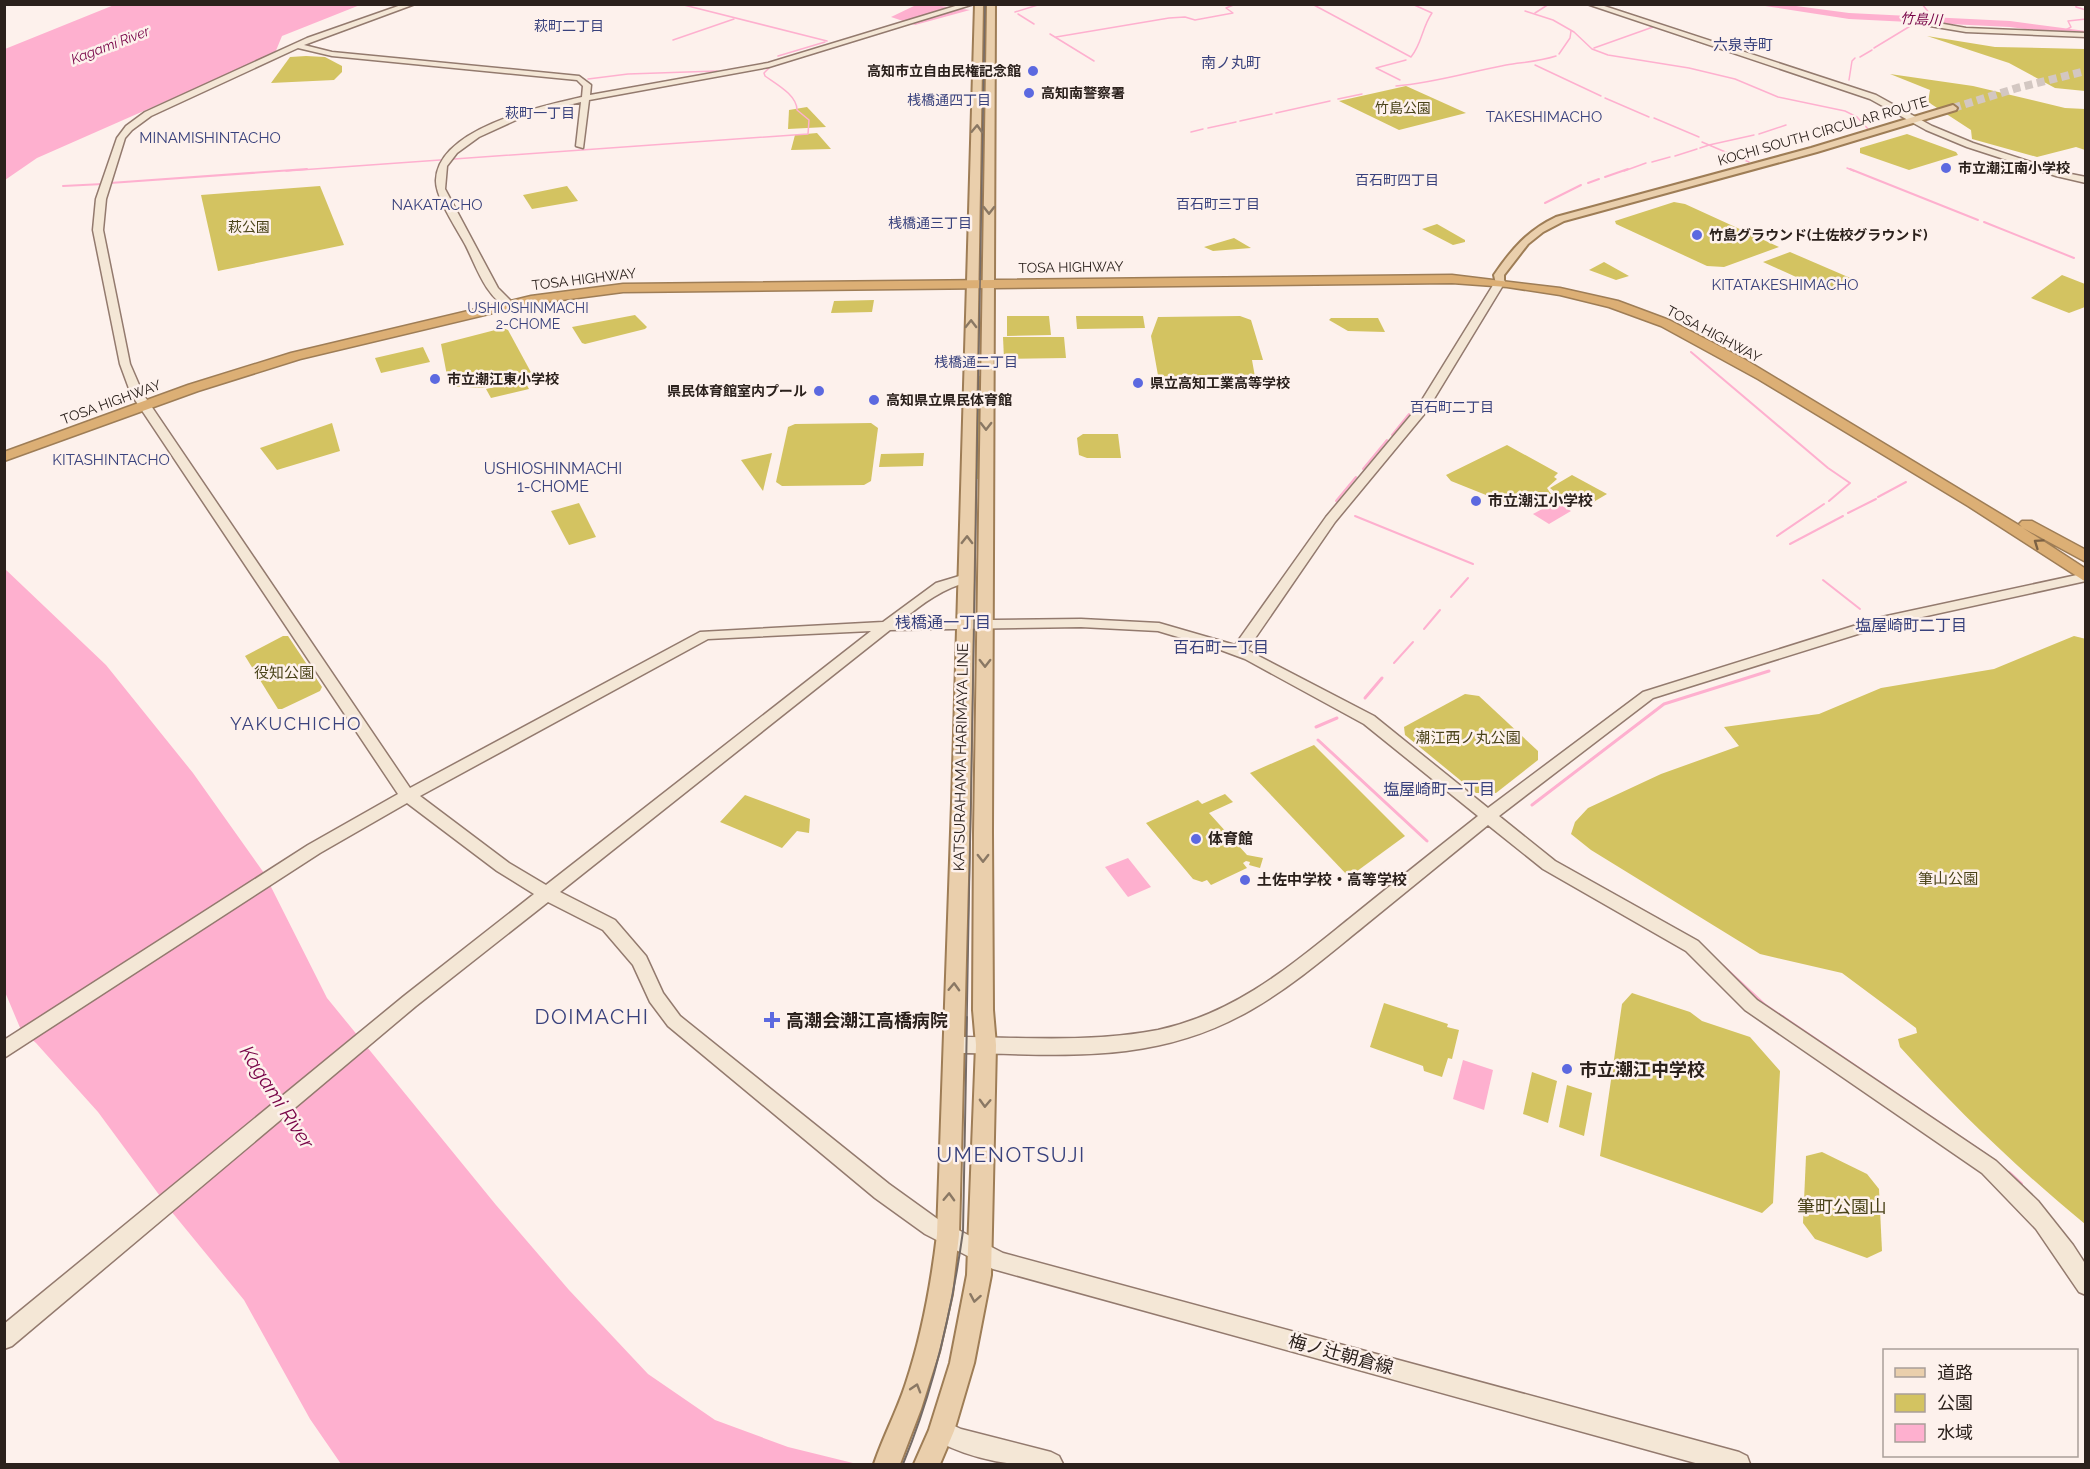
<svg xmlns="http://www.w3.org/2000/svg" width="2090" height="1469" font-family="Raleway,'Noto Sans JP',sans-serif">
<rect width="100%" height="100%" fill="#fdf1ec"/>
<g fill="#d3c361">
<polygon points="1927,36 1995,47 2085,49 2085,91 2055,88 2009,63"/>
<polygon points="306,56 325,57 342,66 342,72 334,80 271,83 290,57"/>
<polygon points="1890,74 1973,86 2065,108 2085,109 2085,150 2076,147 2037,157 1972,139 1971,130 1928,102 1930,90"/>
<polygon points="1406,86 1466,113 1399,130 1339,101"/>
<polygon points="807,107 826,127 788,129 789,110"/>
<polygon points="817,133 831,149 791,150 795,135"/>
<polygon points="1907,134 1956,152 1958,155 1909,170 1860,153 1860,148"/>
<polygon points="320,186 344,245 218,271 201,195"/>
<polygon points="567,186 578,201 532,209 523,195"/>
<polygon points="1674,202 1685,204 1779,247 1724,267 1707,266 1616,224 1615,221"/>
<polygon points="1437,224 1465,240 1465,242 1453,245 1422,229"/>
<polygon points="1234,238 1251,248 1213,251 1204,247"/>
<polygon points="1790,252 1855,280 1827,291 1763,262"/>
<polygon points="1604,262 1629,276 1616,280 1589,270"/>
<polygon points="2062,275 2085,284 2085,307 2069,313 2031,298"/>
<polygon points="874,300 872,312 831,313 834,301"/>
<polygon points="635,315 647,327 645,329 585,344 582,343 572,327"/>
<polygon points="1007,316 1049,316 1051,335 1007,336"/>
<polygon points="1076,316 1143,316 1145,328 1077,329"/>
<polygon points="1240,316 1251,320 1263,360 1252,360 1255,377 1248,376 1248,380 1159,381 1151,336 1158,317"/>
<polygon points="1331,318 1378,318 1385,332 1348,331 1329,320"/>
<polygon points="503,328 508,330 533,376 483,388 449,386 441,344"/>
<polygon points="1064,337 1066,358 1004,359 1003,337"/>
<polygon points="423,347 430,362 381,373 375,358"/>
<polygon points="976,376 983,376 982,479 974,479"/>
<polygon points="524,380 529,389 491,398 486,389"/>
<polygon points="332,423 340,451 277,470 260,448"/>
<polygon points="871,423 878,428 871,481 864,485 782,486 776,482 788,427 795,424"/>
<polygon points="1083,434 1118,434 1121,458 1087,458 1079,455 1077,438"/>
<polygon points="1507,445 1558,473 1554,477 1557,479 1547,488 1551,494 1530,504 1511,505 1451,481 1446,475"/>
<polygon points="772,453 763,491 741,460"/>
<polygon points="924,453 923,466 879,467 881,454"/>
<polygon points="1572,475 1607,494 1585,507 1562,498 1550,488"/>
<polygon points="579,503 596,537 569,545 551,511"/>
<polygon points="283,636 288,636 322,687 320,691 282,709 278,709 245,656"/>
<path d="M 2074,636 L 2086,639 L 2085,1224 C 2019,1170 1957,1110 1900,1047 L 1898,1039 L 1917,1033 L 1916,1028 L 1842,973 L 1760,954 L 1591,850 L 1571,834 L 1575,822 L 1588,808 L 1661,774 L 1739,746 L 1724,727 L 1819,714 L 1881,688 L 1994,669 Z"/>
<polygon points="1465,694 1479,696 1538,751 1538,760 1496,793 1476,793 1405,735 1404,727"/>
<polygon points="1314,745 1405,836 1349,877 1250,773"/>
<polygon points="1225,794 1233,802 1209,813 1247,855 1263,858 1260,868 1249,865 1250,862 1246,861 1243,863 1247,868 1211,885 1207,880 1202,882 1193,879 1146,823 1198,800 1202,804"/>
<polygon points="745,795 810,819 809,833 797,831 782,848 720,822"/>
<polygon points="1632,993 1690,1012 1702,1021 1750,1037 1780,1071 1773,1203 1762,1213 1600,1156 1622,1004"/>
<polygon points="1384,1003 1448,1024 1447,1027 1459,1030 1452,1059 1448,1058 1442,1077 1424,1071 1423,1066 1370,1047"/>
<polygon points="1532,1072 1557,1081 1548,1123 1523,1114"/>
<polygon points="1567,1085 1592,1093 1584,1136 1559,1127"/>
<polygon points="1822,1152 1867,1174 1879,1189 1882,1251 1867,1258 1815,1239 1803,1223 1806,1156"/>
</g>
<g fill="#feb0cf">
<polygon points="114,5 360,5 282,36 275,53 37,158 5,180 5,49"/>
<polygon points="916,5 933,5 970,10 915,25 891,17"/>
<polygon points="1555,502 1571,511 1549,524 1533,514"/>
<polygon points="4,568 106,665 193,773 264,873 327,998 496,1205 569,1290 648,1374 715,1420 788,1447 857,1464 341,1464 310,1419 244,1300 171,1211 98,1112 36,1043 21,1030 5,992"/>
<polygon points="1128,858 1151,887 1128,897 1105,867"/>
<polygon points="1463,1060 1493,1070 1484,1110 1453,1099"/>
</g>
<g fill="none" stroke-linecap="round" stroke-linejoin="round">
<g stroke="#feb0cf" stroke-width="1.5">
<polyline points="680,4 827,41"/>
<path d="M 1312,4 L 1411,57 C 1422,44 1422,27 1432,13 L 1412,4"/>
<polyline points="1922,4 1934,19"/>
<polyline points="2076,4 2076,7 2086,10"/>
<polyline points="1525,11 1553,20 1574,32 1592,49 1608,55 1689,68 1735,79 1778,97 1845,111 1857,117 1868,129"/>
<polyline points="1015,12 1041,4"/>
<polyline points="1535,13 1549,4"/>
<polyline points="1018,14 1034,24"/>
<polyline points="2064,31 2071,27 2068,21 2086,19"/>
<polyline points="1050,34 1094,61"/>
<polyline points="1056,37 1169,18 1185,17 1195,20 1233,13 1226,8 1236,4"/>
<polyline points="673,40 734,19"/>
<polyline points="1594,48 1653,27"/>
<polyline points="1874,48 1912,25"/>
<polyline points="1559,54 1570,38 1571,31"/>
<polyline points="778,56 825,42"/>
<polyline points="1860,57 1872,50"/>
<polyline points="1535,65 1601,96"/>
<polyline points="588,79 628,74 717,71"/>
<polyline points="1400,80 1376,68 1406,60"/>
<polyline points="1849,80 1852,61 1855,58"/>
<path d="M 1396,86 C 1434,83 1469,72 1506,65 C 1524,62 1537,62 1556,56"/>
<polyline points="1605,98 1649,117"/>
<polyline points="1338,99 1362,94"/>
<polyline points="1276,113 1330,101"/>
<polyline points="1654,118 1699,137"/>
<polyline points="1240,121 1272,114"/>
<polyline points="1208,128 1236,122"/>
<polyline points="1191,132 1203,129"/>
<polyline points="1759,134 1786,125"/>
<polyline points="1700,148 1709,145 1702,142"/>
<polyline points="1675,156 1697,149"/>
<polyline points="1652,162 1670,157"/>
<polyline points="1749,162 1709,145 1754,135"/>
<polyline points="1847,168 1854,171"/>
<path d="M 286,171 L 808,134 L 809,120 L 797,110 C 797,95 776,84 765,76 L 764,73 L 769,68"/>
<polyline points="1624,171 1646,163"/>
</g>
<g stroke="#feb0cf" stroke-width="2">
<polyline points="1850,169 1978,220"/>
<polyline points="1605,177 1628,169"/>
<polyline points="110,183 307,169"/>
<polyline points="1588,183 1599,179"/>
<polyline points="63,186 103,184"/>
<polyline points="1545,203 1581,185"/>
<polyline points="1984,222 2074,258"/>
<polyline points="1691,352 1828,468 1850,483 1829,501"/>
<polyline points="1392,435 1409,414"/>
<polyline points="1363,469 1387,440"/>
<polyline points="1878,497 1906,482"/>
<polyline points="1336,501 1356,477"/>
<polyline points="1848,513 1876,499"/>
<polyline points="1355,516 1473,564"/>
<polyline points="1777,536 1824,504"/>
<polyline points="1790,544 1843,516"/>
<polyline points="1823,580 1860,609"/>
<polyline points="1451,597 1468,578"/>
<polyline points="1424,629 1440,610"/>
<polyline points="1394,663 1413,642"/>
</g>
<g stroke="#feb0cf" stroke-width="3">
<polyline points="1365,698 1382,678"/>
<polyline points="1316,727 1337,718"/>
<polyline points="1318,740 1427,841"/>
<polyline points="1532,805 1664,704 1769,671"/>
<polyline points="1723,966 1765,1005 1784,1018"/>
</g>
<g stroke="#feb0cf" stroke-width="4">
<polyline points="1782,1017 1987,1156"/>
<polyline points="2009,1173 2021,1184"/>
</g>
<polygon fill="#feb0cf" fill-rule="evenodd" points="1752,4 1781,4 1849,13 2010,21 2086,31 2086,37 2010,27 1849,19"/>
<polyline stroke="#d3c7c2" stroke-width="8" stroke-dasharray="8 4.5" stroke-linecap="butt" points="1953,108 2017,88 2086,71"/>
<g stroke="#937a6e" stroke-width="3">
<g id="secondary">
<path d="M 404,4 L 415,4 L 304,45 L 332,52 L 579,76 L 591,85 L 590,95 L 768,63 L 962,4 L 974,4 L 769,67 L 589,100 L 583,148 L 576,146 L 581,102 L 527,115 L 479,137 L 457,153 L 447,166 L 445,189 L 498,288 L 515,305 L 510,308 C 487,300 476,266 466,246 C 458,231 435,197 436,180 C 438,128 542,106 582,97 L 583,86 L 577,80 L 332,56 L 298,48 L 151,116 L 132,130 L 125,138 L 106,199 L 103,230 L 130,364 L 143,394 L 410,788 L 700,632 L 883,622 L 936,583 L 966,574 L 973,578 L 971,581 C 943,588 923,603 901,621 L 1081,619 L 1159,623 L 1235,645 L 1326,517 L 1417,408 L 1495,282 L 1504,280 L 1505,282 L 1426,412 L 1335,522 L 1247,650 L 1374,716 L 1488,808 L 1643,692 L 1882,617 L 2086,573 L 2086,581 L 1890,624 L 1653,698 L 1499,816 L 1555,861 L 1698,941 L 1757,1000 L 1996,1161 L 2038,1201 L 2073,1245 L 2086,1265 L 2086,1295 L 2079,1292 L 2036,1229 L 1982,1173 L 1745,1010 L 1686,951 L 1543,869 L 1488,825 C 1447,858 1406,892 1364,926 C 1287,989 1231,1038 1126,1051 C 1070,1058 1010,1053 953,1053 L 946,1051 L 944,1045 L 946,1039 L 953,1037 C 1021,1037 1091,1043 1158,1030 C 1236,1013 1289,967 1349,919 C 1392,884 1435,850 1478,816 L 1364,724 L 1245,659 L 1218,649 L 1158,631 L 1081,627 L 890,630 L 560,892 L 615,920 L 646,956 L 663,993 L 680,1016 L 889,1184 L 939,1220 L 1003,1253 L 1739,1452 L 1747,1456 L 1750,1464 L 1699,1464 L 993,1269 L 925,1234 L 875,1198 L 668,1026 L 650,1002 L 633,965 L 603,930 L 548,902 L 416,1006 L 12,1346 L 4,1349 L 4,1324 L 404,996 L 534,894 L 497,871 L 407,803 L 320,853 L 4,1058 L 4,1040 L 308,845 L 398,794 L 131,394 L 120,364 L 93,230 L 96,199 L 117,138 L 126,126 L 145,112 L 307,38 ZM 871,631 L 546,885 L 509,863 L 420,796 L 708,639 Z"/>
<polygon points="1587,4 1598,4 1876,95 1932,126 1973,143 2061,172 2086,177 2086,183 2056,176 1967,147 1926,130 1870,99"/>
<polygon points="1927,21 1966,28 2086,33 2086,37 1966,32 1924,25"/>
<path d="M 941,1420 L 961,1429 L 1051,1452 L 1059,1456 L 1063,1464 C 1018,1469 972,1460 933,1439 L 930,1431 L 933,1423 Z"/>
</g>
</g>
<g stroke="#9e7d56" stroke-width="4">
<g id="primary">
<path d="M 975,4 L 983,4 L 970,803 L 959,1235 L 952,1294 L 939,1352 L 921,1409 L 900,1464 L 874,1464 C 883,1437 897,1411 906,1383 C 922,1335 931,1285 937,1235 L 952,803 Z"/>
<polygon points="987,4 995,4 992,833 993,1010 996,1045 991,1275 974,1363 954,1431 940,1464 914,1464 929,1430 950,1363 967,1275 976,1045 973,1010 974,833"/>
<path d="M 1953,105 L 1957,108 L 1956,110 L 1817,152 L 1564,221 L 1543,232 L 1528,244 L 1504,275 L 1504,284 L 1496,284 L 1494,275 C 1511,250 1528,230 1556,217 L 1811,148 Z"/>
</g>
</g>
<g stroke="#9e7d56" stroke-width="3">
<polygon id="highway" points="1452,275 1560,288 1618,301 1669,320 1744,359 2022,527 2019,524 2022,521 2032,521 2086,550 2086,562 2023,528 2086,569 2086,582 1968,506 1758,379 1661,326 1609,307 1560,295 1507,287 1452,283 623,292 531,304 300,359 198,391 4,461 4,452 188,385 291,353 531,296 623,284"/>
</g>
<use href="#secondary" fill="#f4e7d6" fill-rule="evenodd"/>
<use href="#primary" fill="#eacfac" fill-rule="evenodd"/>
<use href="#highway" fill="#dcaf75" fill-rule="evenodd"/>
<polyline stroke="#756b66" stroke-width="1.5" points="967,1018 985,4"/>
<path stroke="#756b66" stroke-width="2" d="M 903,1464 C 934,1389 952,1311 963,1231 L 967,1017"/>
</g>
<defs><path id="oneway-chevron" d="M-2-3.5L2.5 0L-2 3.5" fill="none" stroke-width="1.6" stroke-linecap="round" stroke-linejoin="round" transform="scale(1.5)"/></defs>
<g stroke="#8a7864">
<use href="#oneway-chevron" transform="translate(977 129) rotate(-88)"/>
<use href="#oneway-chevron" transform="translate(989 210) rotate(90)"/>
<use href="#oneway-chevron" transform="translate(971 324) rotate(-89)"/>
<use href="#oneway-chevron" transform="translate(986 426) rotate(90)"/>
<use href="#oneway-chevron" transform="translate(967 540) rotate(-89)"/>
<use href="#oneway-chevron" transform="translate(985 663) rotate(90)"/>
<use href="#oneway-chevron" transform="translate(983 858) rotate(90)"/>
<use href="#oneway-chevron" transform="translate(954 987) rotate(-88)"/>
<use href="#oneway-chevron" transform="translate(985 1103) rotate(92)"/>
<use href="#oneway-chevron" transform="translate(949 1197) rotate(-88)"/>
<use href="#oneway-chevron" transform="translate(975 1298) rotate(100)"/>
<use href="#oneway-chevron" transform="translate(916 1388) rotate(-73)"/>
</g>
<use stroke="#7b6144" href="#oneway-chevron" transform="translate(2038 543) rotate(-145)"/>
<g fill="#5c69e0" stroke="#fdf1ec" stroke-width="2">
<circle cx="1033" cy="71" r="6"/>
<circle cx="1029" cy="93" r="6"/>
<circle cx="1946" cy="168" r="6"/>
<circle cx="1697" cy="235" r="6"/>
<circle cx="435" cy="379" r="6"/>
<circle cx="1138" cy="383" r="6"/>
<circle cx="819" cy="391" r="6"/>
<circle cx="874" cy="400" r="6"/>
<circle cx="1476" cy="501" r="6"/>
<circle cx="1196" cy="839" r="6"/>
<circle cx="1245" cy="880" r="6"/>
<path d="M769 1011h6v6h6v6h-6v6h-6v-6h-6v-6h6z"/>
<circle cx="1567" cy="1069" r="6"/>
</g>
<g text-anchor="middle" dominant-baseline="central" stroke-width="5" stroke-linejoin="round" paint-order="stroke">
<g font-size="14" font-style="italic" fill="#770246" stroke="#fdf1ec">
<text transform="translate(1921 19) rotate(3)">竹島川</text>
<text transform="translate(110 45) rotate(-21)">Kagami River</text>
</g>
<g font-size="14" fill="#39427d" stroke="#fdf1ec">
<text x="569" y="26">萩町二丁目</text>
<text x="949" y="100">桟橋通四丁目</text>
<text x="540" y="113">萩町一丁目</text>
<text x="1397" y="180">百石町四丁目</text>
<text x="1218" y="204">百石町三丁目</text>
<text x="930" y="223">桟橋通三丁目</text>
<text x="528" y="308">USHIOSHINMACHI<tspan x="528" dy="16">2-CHOME</tspan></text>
<text x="976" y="362">桟橋通二丁目</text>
<text x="1452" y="407">百石町二丁目</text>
</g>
<g font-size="14" font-weight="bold" fill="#2b211c" stroke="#fdf1ec" text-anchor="start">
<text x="1021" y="71" text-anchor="end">高知市立自由民権記念館</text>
<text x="1041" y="93">高知南警察署</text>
<text x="1958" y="168">市立潮江南小学校</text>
<text x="1709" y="235">竹島グラウンド(土佐校グラウンド)</text>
<text x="447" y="379">市立潮江東小学校</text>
<text x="1150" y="383">県立高知工業高等学校</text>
<text x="807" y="391" text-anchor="end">県民体育館室内プール</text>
<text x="886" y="400">高知県立県民体育館</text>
</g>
<g font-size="14" fill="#4a4319" stroke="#fdf1ec">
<text x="1403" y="108">竹島公園</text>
<text x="249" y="227">萩公園</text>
</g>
<g font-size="14" fill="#2b211c" stroke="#fdf1ec">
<text transform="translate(1823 131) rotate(-16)">KOCHI SOUTH CIRCULAR ROUTE</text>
<text transform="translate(1071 267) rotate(-1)">TOSA HIGHWAY</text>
<text transform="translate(584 279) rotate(-7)">TOSA HIGHWAY</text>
<text transform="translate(1714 334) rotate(28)">TOSA HIGHWAY</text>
<text transform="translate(111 402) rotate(-20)">TOSA HIGHWAY</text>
</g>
<g font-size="15" fill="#39427d" stroke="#fdf1ec">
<text x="1743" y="45">六泉寺町</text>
<text x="1231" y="63">南ノ丸町</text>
<text x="1544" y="117">TAKESHIMACHO</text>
<text x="210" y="138">MINAMISHINTACHO</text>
<text x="437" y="205">NAKATACHO</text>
<text x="1785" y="285">KITATAKESHIMACHO</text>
<text x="111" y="460">KITASHINTACHO</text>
</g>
<g font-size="15" font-weight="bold" fill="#2b211c" stroke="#fdf1ec" text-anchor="start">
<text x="1488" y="501">市立潮江小学校</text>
<text x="1208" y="839">体育館</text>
<text x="1257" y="880">土佐中学校・高等学校</text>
</g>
<g font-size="15" fill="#4a4319" stroke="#fdf1ec">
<text x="284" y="673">役知公園</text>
<text x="1468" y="738">潮江西ノ丸公園</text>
<text x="1948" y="879">筆山公園</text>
</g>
<g font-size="15" fill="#2b211c" stroke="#fdf1ec">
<text transform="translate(961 757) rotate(-89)">KATSURAHAMA HARIMAYA LINE</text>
</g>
<g font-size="16" fill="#39427d" stroke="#fdf1ec">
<text x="553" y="468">USHIOSHINMACHI<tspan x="553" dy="18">1-CHOME</tspan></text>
<text x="943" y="622">桟橋通一丁目</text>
<text x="1911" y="625">塩屋崎町二丁目</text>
<text x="1221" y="647">百石町一丁目</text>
<text x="1439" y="789">塩屋崎町一丁目</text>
</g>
<g font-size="18" letter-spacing="1.5" fill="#39427d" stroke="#fdf1ec">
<text x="296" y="723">YAKUCHICHO</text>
</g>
<g font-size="18" font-weight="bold" fill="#2b211c" stroke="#fdf1ec" text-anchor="start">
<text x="786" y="1020">高潮会潮江高橋病院</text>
<text x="1579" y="1069">市立潮江中学校</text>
</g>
<g font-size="18" fill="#4a4319" stroke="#fdf1ec">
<text x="1842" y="1206">筆町公園山</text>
</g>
<g font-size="18" fill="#2b211c" stroke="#fdf1ec">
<text transform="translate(1341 1354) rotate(15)">梅ノ辻朝倉線</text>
</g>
<g font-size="20" font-style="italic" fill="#770246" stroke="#fdf1ec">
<text transform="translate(277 1097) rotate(57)">Kagami River</text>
</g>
<g font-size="21" letter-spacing="1.5" fill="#39427d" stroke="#fdf1ec">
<text x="592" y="1016">DOIMACHI</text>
<text x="1011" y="1154">UMENOTSUJI</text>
</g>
</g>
<rect width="2090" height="1469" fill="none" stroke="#2b211c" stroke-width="12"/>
<rect x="1883" y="1349" width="195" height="108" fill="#fdf1ec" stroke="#a99e99" stroke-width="1.5"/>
<rect x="1895" y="1368" width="30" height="9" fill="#eacfac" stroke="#a99e99" stroke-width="1.5"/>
<text x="1937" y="1379" font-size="18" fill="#2b211c">道路</text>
<rect x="1895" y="1394" width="30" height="18" fill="#d3c361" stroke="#a99e99" stroke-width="1.5"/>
<text x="1937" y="1409" font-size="18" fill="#2b211c">公園</text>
<rect x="1895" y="1424" width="30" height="18" fill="#feb0cf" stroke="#a99e99" stroke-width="1.5"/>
<text x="1937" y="1439" font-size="18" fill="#2b211c">水域</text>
</svg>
